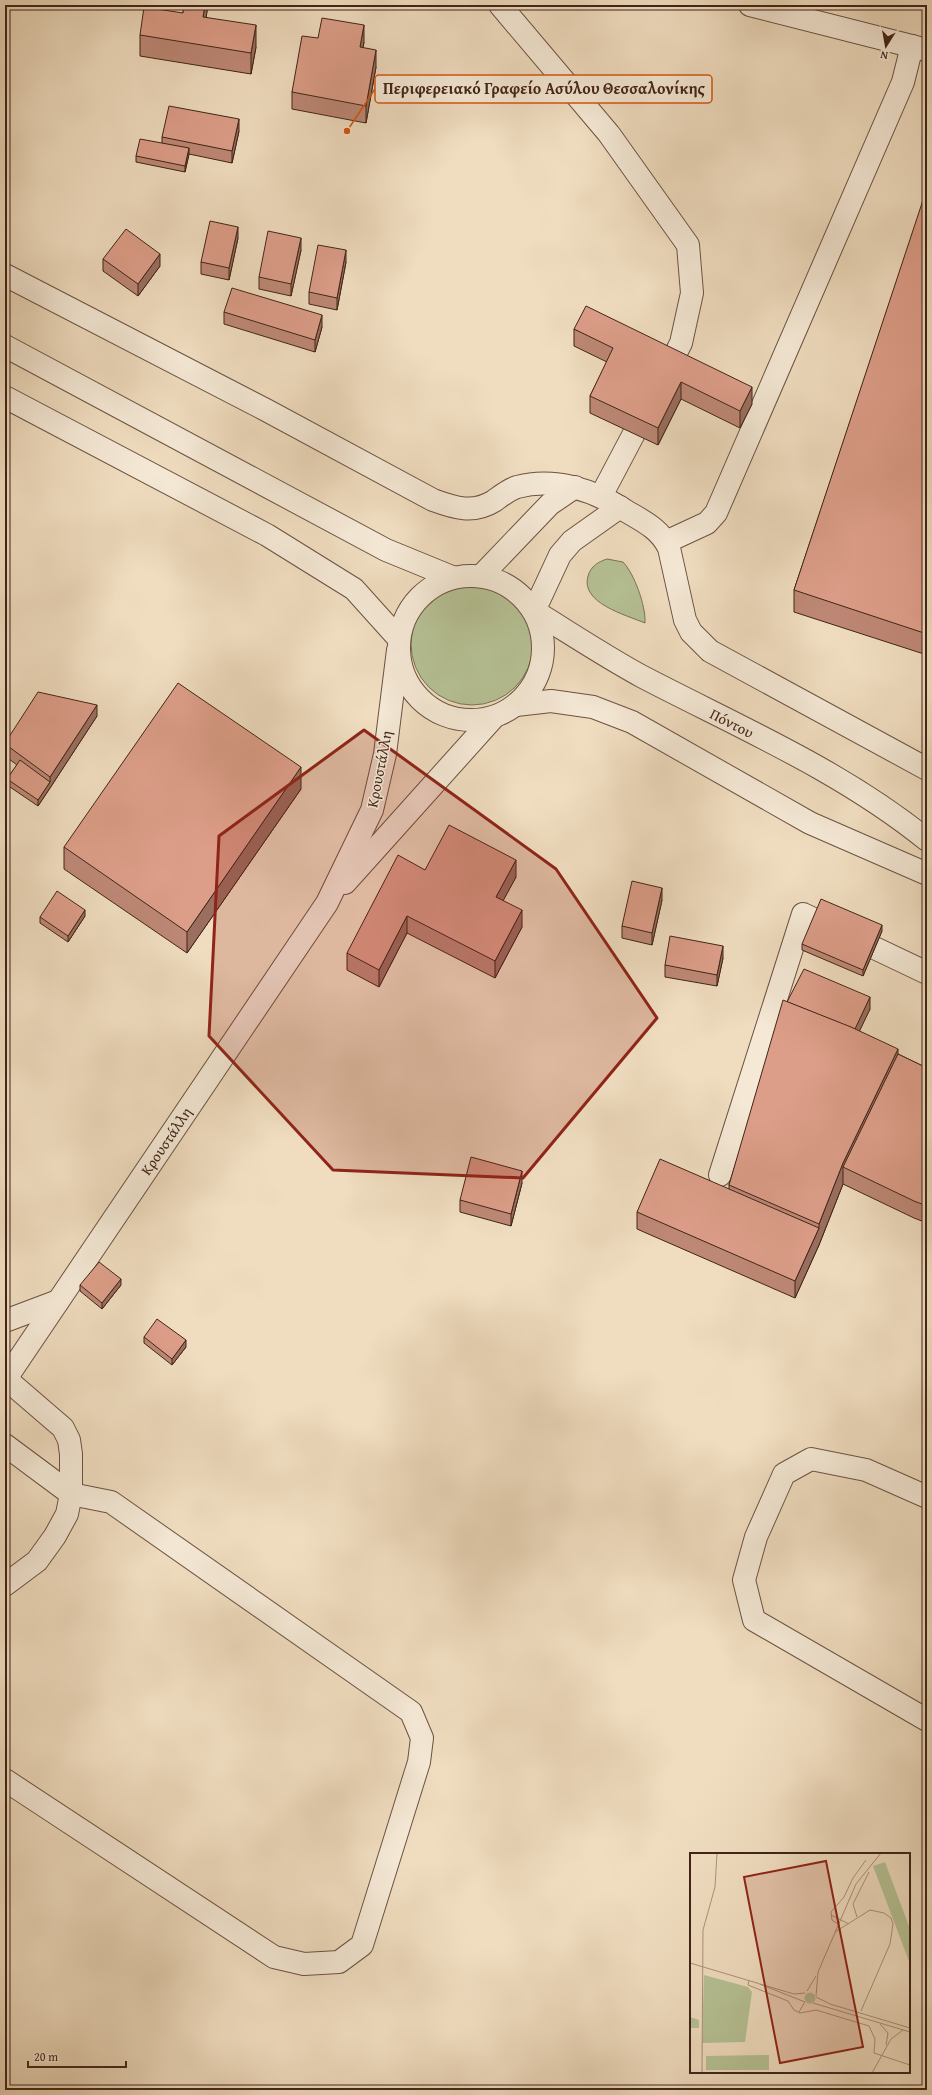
<svg xmlns="http://www.w3.org/2000/svg" width="932" height="2095" font-family="'Gentium Book Plus',serif">
<rect width="100%" height="100%" fill="#f0ddc0"/>
<filter id="stains"><feTurbulence type="fractalNoise" baseFrequency=".005" numOctaves="4"/><feColorMatrix values="0 0 0 0 .2 0 0 0 0 .09 0 0 0 0 .02 0 0 0 .5 -.17"/></filter>
<radialGradient id="worn" r=".72"><stop offset=".6" stop-color="#630" stop-opacity="0"/><stop offset="1" stop-color="#630" stop-opacity=".3"/></radialGradient>
<g fill="#b6c295" stroke="#7b7356">
<path d="M 607,559 L 623,562 C 634,573 646,606 645,623 C 626,615 580,603 588,576 C 591,566 598,562 607,559 Z"/>
<circle cx="472" cy="644" r="61"/>
</g>
<g fill="none" stroke-linecap="round" stroke-linejoin="round">
<g stroke="#6c5242" stroke-width="24">
<g id="minor">
<polyline points="500,5 609,134 688,245 692,293 681,343 664,376"/>
<polyline points="750,5 927,50"/>
<path d="M 5,275 L 266,410 L 433,500 C 455,508 473,514 494,501 C 501,496 508,490 517,487 C 555,477 594,490 626,511 C 643,521 660,529 669,548 L 685,620 L 691,632 L 710,651 L 927,769"/>
<polyline points="5,346 386,550 452,577"/>
<polyline points="5,397 267,535 354,589 399,639"/>
<polyline points="601,496 648,407"/>
<path d="M 620,507 L 572,541 L 560,555 L 534,611 C 570,633 606,657 643,677 C 739,727 842,771 927,840"/>
<polyline points="666,542 707,523 716,513 903,82 912,46"/>
<circle cx="471" cy="648" r="72"/>
<polyline points="481,576 550,504 575,487"/>
<polyline points="516,705 551,701 593,707 632,722 810,823 927,874"/>
<polyline points="345,883 494,717"/>
<polyline points="720,1175 803,914 927,973"/>
<polyline points="5,1321 58,1301"/>
<polyline points="5,1378 63,1428 69,1440 71,1454 71,1494 67,1514 55,1536 37,1561 5,1585"/>
<polyline points="5,1380 327,903 372,810 385,754 398,650"/>
<polyline points="5,1445 71,1494 111,1502 411,1712 422,1738 419,1762 362,1945 339,1962 304,1964 274,1957 5,1780"/>
<polyline points="927,1497 866,1470 811,1459 784,1474 756,1537 744,1580 754,1620 927,1720"/>
</g>
</g>
<use href="#minor" stroke="#f5e9d6" stroke-width="22"/>
</g>
<g fill="#be8876" stroke="#402418">
<polygon points="184,5 208,5 206,17 256,47 251,74 140,56 140,35 183,13"/>
<polygon points="904,5 927,5 927,9"/>
<polygon points="318,38 364,42 363,48 376,67 366,123 292,109 292,92"/>
<polygon points="239,131 232,163 189,154 185,172 136,162 136,156 162,143 162,137"/>
<polygon points="927,192 927,655 794,612 794,590"/>
<polygon points="238,238 229,280 201,274 201,262"/>
<polygon points="301,250 291,296 259,289 259,277"/>
<polygon points="103,259 160,266 138,296 103,271"/>
<polygon points="346,262 337,310 309,304 309,292"/>
<polygon points="224,312 322,327 315,352 224,324"/>
<polygon points="574,329 752,404 740,428 681,399 658,445 590,413 590,396 607,362 574,346"/>
<polygon points="97,716 50,788 38,806 7,785 7,779 17,765 5,756 5,743"/>
<polygon points="301,789 187,953 64,869 64,847"/>
<polygon points="425,870 516,877 503,900 522,927 495,978 407,933 379,987 347,970 347,953"/>
<polygon points="662,900 652,945 622,938 622,926"/>
<polygon points="85,916 68,942 40,923 40,917"/>
<polygon points="882,931 863,976 802,950 802,944"/>
<polygon points="723,958 717,986 665,977 665,965"/>
<polygon points="787,1002 870,1009 859,1031 898,1054 927,1068 927,1223 914,1218 843,1184 819,1245 795,1298 637,1229 637,1212 729,1189 729,1185"/>
<polygon points="522,1183 511,1226 460,1212 460,1200"/>
<polygon points="80,1285 121,1285 102,1309 80,1291"/>
<polygon points="144,1337 186,1347 172,1365 144,1343"/>
</g>
<g fill="#9b6f60" stroke="#402418">
<polygon points="205,5 208,5 203,38 203,17"/>
<polygon points="256,25 256,47 251,74 251,53"/>
<polygon points="364,25 364,42 360,64 360,47"/>
<polygon points="376,50 376,67 366,123 366,106"/>
<polygon points="239,119 239,131 232,163 232,151"/>
<polygon points="189,148 189,154 185,172 185,166"/>
<polygon points="238,227 238,238 229,280 229,268"/>
<polygon points="301,238 301,250 291,296 291,284"/>
<polygon points="346,250 346,262 337,310 337,298"/>
<polygon points="160,254 160,266 138,296 138,284"/>
<polygon points="322,315 322,327 315,352 315,340"/>
<polygon points="681,382 681,399 658,445 658,428"/>
<polygon points="752,387 752,404 740,428 740,411"/>
<polygon points="97,705 97,716 50,788 38,806 38,800 50,782 50,777"/>
<polygon points="301,767 301,789 187,953 187,932"/>
<polygon points="516,860 516,877 496,914 496,897"/>
<polygon points="662,888 662,900 652,945 652,933"/>
<polygon points="85,910 85,916 68,942 68,936"/>
<polygon points="522,910 522,927 495,978 495,961"/>
<polygon points="407,916 407,933 379,987 379,970"/>
<polygon points="882,925 882,931 863,976 863,970"/>
<polygon points="723,946 723,958 717,986 717,975"/>
<polygon points="870,997 870,1009 851,1049 851,1037"/>
<polygon points="898,1049 898,1071 843,1167 843,1184 819,1245 795,1298 795,1281 819,1228 819,1224 843,1163"/>
<polygon points="522,1171 522,1183 511,1226 511,1214"/>
<polygon points="121,1279 121,1285 102,1309 102,1303"/>
<polygon points="186,1340 186,1347 172,1365 172,1359"/>
</g>
<g fill="#dd9e89" stroke="#402418">
<polygon points="184,5 205,5 203,17 256,25 251,53 140,35 144,7 183,13"/>
<polygon points="322,18 364,25 360,47 376,50 366,106 292,92 302,36 318,38"/>
<polygon points="169,106 239,119 232,151 162,137"/>
<polygon points="140,139 189,148 185,166 136,156"/>
<polygon points="926,191 927,192 927,634 794,590"/>
<polygon points="210,221 238,227 229,268 201,262"/>
<polygon points="126,229 160,254 138,284 103,259"/>
<polygon points="268,231 301,238 291,284 259,277"/>
<polygon points="318,245 346,250 337,298 309,292"/>
<polygon points="232,288 322,315 315,340 224,312"/>
<polygon points="586,306 752,387 740,411 681,382 658,428 590,396 613,348 574,329"/>
<polygon points="178,683 301,767 187,932 64,847"/>
<polygon points="38,692 97,705 50,777 5,744 5,743"/>
<polygon points="20,760 50,782 38,800 7,779"/>
<polygon points="449,825 516,860 496,897 522,910 495,961 407,916 379,970 347,953 398,855 425,870"/>
<polygon points="632,881 662,888 652,933 622,926"/>
<polygon points="57,891 85,910 68,936 40,917"/>
<polygon points="821,899 882,925 863,970 802,944"/>
<polygon points="670,936 723,946 717,975 665,965"/>
<polygon points="804,969 870,997 855,1029 787,1002"/>
<polygon points="783,1000 851,1027 898,1049 843,1163 819,1224 729,1185"/>
<polygon points="898,1054 927,1068 927,1206 914,1201 843,1167"/>
<polygon points="471,1157 522,1171 511,1214 460,1200"/>
<polygon points="660,1159 819,1228 795,1281 637,1212"/>
<polygon points="99,1262 121,1279 102,1303 80,1285"/>
<polygon points="157,1319 186,1340 172,1359 144,1337"/>
</g>
<path fill="#8f2418" fill-opacity="0.2" stroke="#8f2418" stroke-width="3" stroke-linejoin="round" d="M 364,730 L 556,869 L 657,1018 L 523,1178 L 333,1170 L 209,1036 L 219,836 Z"/>
<g text-anchor="middle" dominant-baseline="central" stroke-width="3" stroke-linejoin="round" paint-order="stroke">
<g font-size="15" fill="#402418" stroke="#f5e9d6">
<text transform="translate(732 723) rotate(27)">Πόντου</text>
<text transform="translate(379 769) rotate(-79)">Κρουστάλλη</text>
<text transform="translate(166 1141) rotate(-56)">Κρουστάλλη</text>
</g>
</g>
<g transform="translate(690 1853)">
<rect width="220" height="220" fill="#f0ddc0"/>
<path d="M 195,9 L 220,76 L 220,111 L 183,13 ZM 14,122 L 58,134 L 62,139 L 55,189 L 12,190 ZM114.5 145a5.5 5.5 0 1 1 11 0a5.5 5.5 0 1 1-11 0ZM 0,164 L 9,167 L 9,175 L 0,175 ZM 79,202 L 79,217 L 16,217 L 16,203 Z" fill="#b6c295"/>
<path fill="none" stroke="#aa937d" stroke-width="1" d="M 141,62 L 159,71M 167,64 L 163,51 L 179,19M 149,72 L 142,67 L 141,59 L 154,44 L 163,25 L 176,7M 145,79 L 180,57 L 194,60 L 201,65 L 203,71 L 200,91 L 171,158M 0,110 L 67,130 L 115,149 L 109,159M 59,128 L 58,132 L 98,148 L 104,157 L 110,160 L 126,157 L 179,173 L 185,186 L 184,200 L 220,212M 70,131 L 104,141 L 115,140M 117,138 L 126,123M 126,143 L 128,119 L 166,31 L 191,0M 126,144 L 140,151 L 220,175M 123,150 L 220,179M 190,171 L 198,180 L 196,192M 12,220 L 13,77 L 25,34 L 27,0M 182,220 L 201,186 L 213,177"/>
<path fill="#8f2418" fill-opacity="0.15" stroke="#8f2418" stroke-width="2" d="M 136,8 L 173,194 L 90,210 L 54,24 Z"/>
<rect width="220" height="220" fill="none" stroke="#402418" stroke-width="2"/>
</g>
<path fill="none" stroke="#d7540d" stroke-width="1.5" d="M347 131L375 89"/>
<circle fill="#d7540d" stroke="#f5e9d6" stroke-width="1.5" cx="347" cy="131" r="4"/>
<rect fill="#f5e9d6" stroke="#d7540d" stroke-width="1.5" x="375" y="75" width="337" height="28" rx="4"/>
<g font-size="16" text-anchor="middle" font-weight="bold" fill="#402418">
<text x="544" y="94">Περιφερειακό Γραφείο Ασύλου Θεσσαλονίκης</text>
</g>
<rect width="932" height="2095" fill="none" stroke="#f0ddc0" stroke-width="20"/>
<rect x="6" y="6" width="920" height="2083" fill="none" stroke="#402418" stroke-width="2"/>
<rect x="10" y="10" width="912" height="2075" fill="none" stroke="#402418"/>
<g transform="translate(886 46) rotate(191)" stroke="#f5e9d6" stroke-width="3" paint-order="stroke">
<path d="M0-3L7 15L0 10L-7 15Z" fill="#402418"/>
<text y="-6" font-size="11" font-weight="bold" text-anchor="middle" fill="#402418">N</text>
</g>
<path d="M28 2061v6h98v-6" fill="none" stroke="#402418" stroke-width="2"/>
<text x="34" y="2061" font-size="12" fill="#402418" stroke="#f5e9d6" stroke-width="3" paint-order="stroke">20 m</text>
<rect width="100%" height="100%" filter="url(#stains)"/>
<rect width="100%" height="100%" fill="url(#worn)"/>
</svg>
